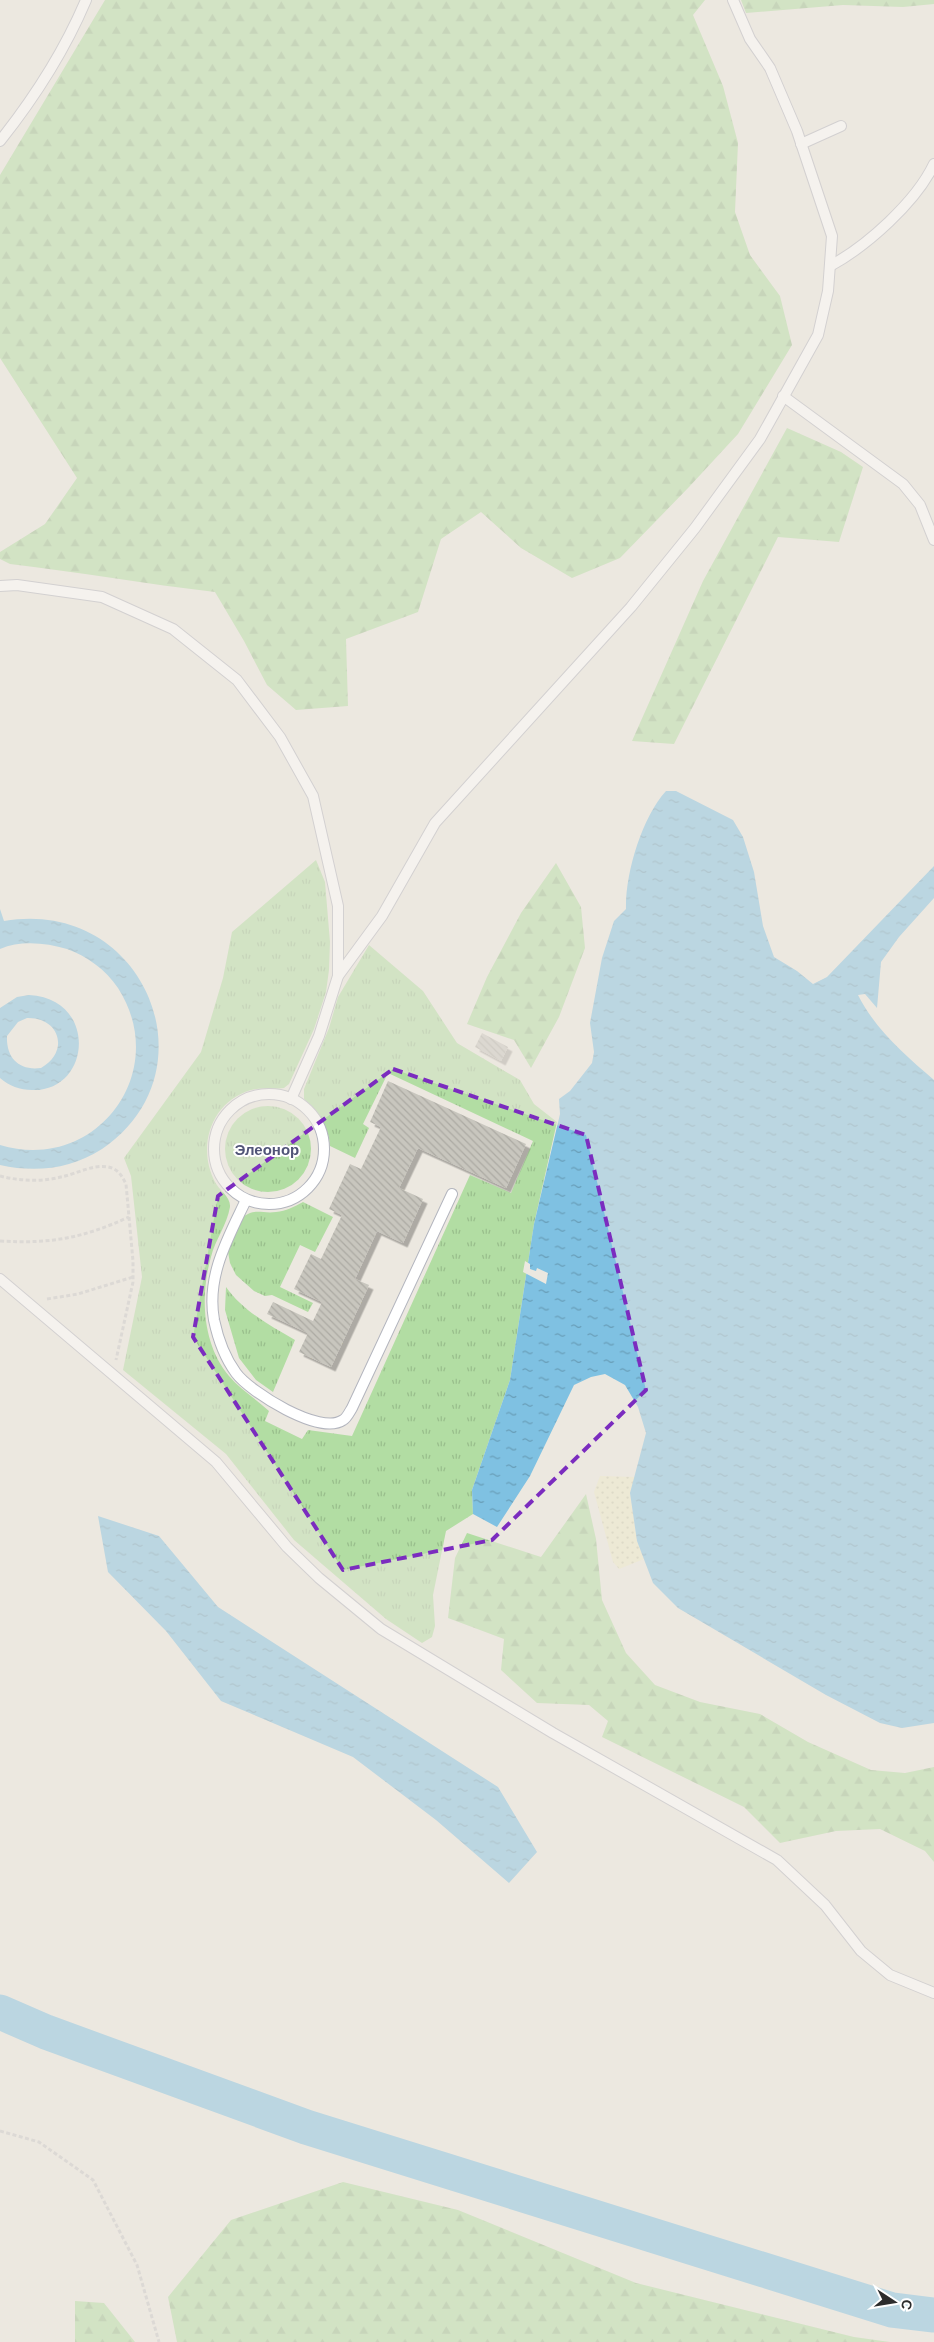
<svg xmlns="http://www.w3.org/2000/svg" width="934" height="2342" font-family="Arial,sans-serif">
<defs>
<pattern id="grass-tufts" width="24" height="20" patternUnits="userSpaceOnUse" patternTransform="scale(1.25)"><rect width="24" height="20" fill="#b2dda3"/><path d="M3 7l-1-3M5 7V3M7 7l1-3M15 17l-1-3M17 17v-4M19 17l1-3" fill="none" stroke="#99be8c"/></pattern>
<pattern id="forest-firs" width="22" height="20" patternUnits="userSpaceOnUse" patternTransform="scale(1.25)"><rect width="22" height="20" fill="#b2dda3"/><path d="M5 1l3.5 6h-7zM16 11l3.5 6h-7z" fill="#99be8c"/></pattern>
<pattern id="sand-dots" width="8" height="8" patternUnits="userSpaceOnUse" patternTransform="scale(1.25)"><rect width="8" height="8" fill="#edeac7"/><path d="M2 2h.1M6 6h.1" fill="none" stroke="#cbc9ab" stroke-width="1.8" stroke-linecap="round"/></pattern>
<pattern id="water-ripples" width="26" height="14" patternUnits="userSpaceOnUse" patternTransform="scale(1.25)"><rect width="26" height="14" fill="#7fc1e2"/><path d="M2 4q2-2 4 0t4 0M15 11q2-2 4 0t4 0" fill="none" stroke="#689db7"/></pattern>
<pattern id="building-back-hatch" width="6" height="6" patternUnits="userSpaceOnUse" patternTransform="scale(1.25)"><rect width="6" height="6" fill="#c8c6be"/><path d="M-1 5l2 2M0 0l6 6M5-1l2 2" fill="none" stroke="#acaaa3"/></pattern>
<filter id="shadow"><feDropShadow dx="4.5" dy="4.5" stdDeviation="0" flood-color="#0004"/></filter>
</defs>
<rect width="100%" height="100%" fill="#ece8e0"/>
<g fill="url(#grass-tufts)">
<path d="M 316,860 L 325,882 L 330,942 L 329,970 L 326,992 L 314,1029 L 289,1084 L 284,1088 C 273,1090 262,1087 251,1090 C 210,1102 197,1148 215,1182 C 219,1190 231,1197 230,1207 C 227,1225 215,1240 211,1257 C 200,1295 202,1344 229,1376 C 240,1389 256,1399 269,1411 L 265,1421 L 302,1439 L 308,1430 L 352,1436 L 470,1175 L 511,1193 L 533,1141 L 388,1073 L 363,1124 L 369,1128 L 355,1158 L 330,1146 C 329,1127 318,1112 304,1099 L 304,1089 L 329,1028 L 338,997 L 369,945 L 423,991 L 457,1043 L 520,1080 L 534,1104 L 557,1122 L 534,1224 L 510,1380 L 472,1490 L 473,1514 L 446,1531 L 433,1595 L 435,1626 L 432,1637 L 422,1643 L 386,1619 L 294,1540 L 226,1454 L 123,1370 L 142,1277 L 131,1176 L 124,1158 L 201,1052 L 223,978 L 232,932 Z"/>
<circle cx="268" cy="1149" r="43"/>
<path d="M 303,1202 L 333,1217 L 315,1252 L 300,1245 L 280,1287 L 313,1303 L 308,1312 L 272,1295 L 265,1296 L 254,1291 L 236,1275 L 230,1263 L 228,1252 L 241,1219 C 254,1207 261,1214 276,1212 C 286,1211 294,1207 303,1202 Z"/>
<path d="M 226,1287 C 243,1311 269,1325 295,1340 L 273,1392 L 256,1380 L 239,1358 L 225,1310 Z"/>
</g>
<g fill="url(#forest-firs)">
<path d="M 105,0 L 705,0 L 693,15 L 723,86 L 738,143 L 735,212 L 750,255 L 780,296 L 792,345 L 738,434 L 689,487 L 620,558 L 572,578 L 521,548 L 481,512 L 441,539 L 418,612 L 346,639 L 348,706 L 296,710 L 267,685 L 244,641 L 215,592 C 146,584 79,572 10,564 L 0,559 L 0,552 L 45,524 L 77,478 L 0,358 L 0,175 Z"/>
<polygon points="741,0 934,0 934,4 903,7 843,5 746,13"/>
<polygon points="787,428 841,452 863,467 839,542 778,537 674,744 632,741 703,581"/>
<polygon points="556,863 581,907 585,948 559,1017 531,1068 514,1040 467,1024 487,977 521,913"/>
<polygon points="586,1494 596,1539 602,1600 626,1653 655,1685 700,1702 760,1714 808,1742 871,1770 905,1773 934,1767 934,1862 925,1851 880,1829 836,1831 780,1843 744,1807 602,1737 608,1721 589,1705 537,1703 501,1670 504,1639 448,1618 455,1558 467,1533 541,1557"/>
<polygon points="343,2182 458,2210 636,2283 854,2337 890,2342 177,2342 168,2297 231,2220"/>
<polygon points="75,2301 104,2303 135,2342 75,2342"/>
</g>
<polygon fill="url(#sand-dots)" points="600,1476 635,1477 630,1493 637,1541 644,1559 619,1569 613,1562 594,1492"/>
<g fill="url(#water-ripples)" fill-rule="evenodd">
<path d="M 666,791 L 676,791 L 733,820 L 743,837 L 754,872 L 763,926 L 774,957 L 797,971 L 813,984 L 827,977 L 934,866 L 934,898 L 899,937 L 881,962 L 877,1008 L 865,994 L 858,995 C 875,1029 905,1055 934,1080 L 934,1723 L 902,1728 L 880,1723 L 826,1695 L 678,1608 L 653,1583 L 637,1541 L 630,1493 L 646,1433 L 638,1407 L 625,1385 L 605,1374 L 591,1377 L 574,1385 L 530,1476 L 497,1527 L 473,1514 L 472,1490 L 510,1380 L 534,1224 L 560,1114 L 559,1099 L 570,1091 L 592,1063 L 594,1052 L 590,1023 L 602,958 L 614,921 L 626,909 C 625,874 642,817 666,791 Z"/>
<path d="M 0,909 L 4,921 C 145,897 216,1072 102,1149 C 71,1169 36,1173 0,1165 L 0,1145 C 96,1174 172,1072 118,988 C 106,970 87,956 67,949 C 46,943 21,940 0,949 Z"/>
<path d="M 29,995 C 99,999 91,1092 32,1090 C 20,1090 9,1086 0,1078 L 0,1008 L 17,997 ZM 27,1018 C 60,1017 70,1052 41,1068 C 19,1071 6,1058 7,1036 L 18,1022 Z"/>
<polygon points="98,1516 159,1536 218,1607 498,1787 537,1852 509,1883 436,1820 353,1757 221,1701 166,1631 108,1572"/>
</g>
<polygon fill="#ece8e0" points="525,1261 530,1264 530,1269 536,1271 537,1268 548,1273 546,1284 523,1272"/>
<g fill="none" stroke-linecap="round" stroke-linejoin="round">
<polyline stroke="#7fc1e2" stroke-width="35" points="0,2012 46,2032 306,2127 892,2310 934,2315"/>
</g>
<g fill="url(#building-back-hatch)" filter="url(#shadow)">
<polygon points="482,1033 508,1047 501,1061 475,1047"/>
<polygon points="388,1081 526,1144 506,1188 418,1148 399,1188 423,1199 403,1243 377,1231 355,1279 369,1285 331,1367 299,1352 308,1333 267,1314 273,1302 313,1321 322,1302 294,1289 311,1254 321,1259 342,1215 329,1209 350,1164 361,1169 381,1127 370,1122"/>
</g>
<g fill="none" stroke-linecap="round" stroke-linejoin="round">
<g stroke="#b3b5be" stroke-width="12">
<g id="service">
<path d="M 0,141 C 35,97 64,52 86,0"/>
<polyline points="801,144 841,126"/>
<path d="M 830,266 C 867,246 916,202 934,164"/>
<polyline points="783,396 903,484 920,505 934,540"/>
<polyline points="0,586 17,585 102,597 173,629 237,680 280,737 313,796 338,906 338,976"/>
<circle cx="269" cy="1149" r="55"/>
<polyline points="291,1099 319,1036 338,976 382,916 435,823 631,607 695,528 760,439 818,335 828,291 832,236 797,131 770,68 750,39 733,0"/>
<path d="M 246,1200 C 228,1238 206,1276 214,1320 C 218,1339 225,1358 236,1373 C 250,1392 320,1436 343,1420 C 347,1418 350,1411 352,1408 L 452,1194"/>
<polyline points="0,1279 216,1462 287,1547 319,1578 381,1629 553,1733 777,1860 825,1905 861,1951 890,1975 934,1993"/>
</g>
</g>
<g stroke="#c8c8c8" stroke-width="3" stroke-dasharray="4 2.5" stroke-linecap="butt">
<path d="M 0,1176 C 20,1181 41,1182 61,1177 C 77,1174 98,1161 114,1169 C 120,1172 123,1178 126,1184 L 133,1261 L 133,1282 L 116,1360"/>
<path d="M 0,1241 C 51,1244 83,1238 129,1217"/>
<polyline points="47,1299 78,1294 133,1277"/>
<polyline points="0,2131 39,2142 93,2180 137,2265 159,2342"/>
</g>
<use href="#service" stroke="#fff" stroke-width="10"/>
</g>
<path d="M0 0H934V2342H0ZM 393,1069 L 586,1135 L 646,1390 L 492,1540 L 343,1570 L 193,1337 L 218,1196 Z" fill="#ece8e0" fill-opacity=".55" fill-rule="evenodd"/>
<path fill="none" stroke="#7b2cbf" stroke-width="4" stroke-dasharray="10 6" stroke-linejoin="round" d="M 393,1069 L 586,1135 L 646,1390 L 492,1540 L 343,1570 L 193,1337 L 218,1196 Z"/>
<g text-anchor="middle" dominant-baseline="central" stroke-width="4" stroke-linejoin="round" paint-order="stroke">
<g font-size="15" font-weight="bold" fill="#515578" stroke="#fff">
<text x="267" y="1149">Элеонор</text>
</g>
</g>
<g transform="translate(894 2302) rotate(102)" stroke="#ffffff" stroke-width="4" paint-order="stroke">
<path d="M0-4L9 19L0 12L-9 19Z" fill="#2c2c2c"/>
<text y="-8" font-size="14" font-weight="bold" text-anchor="middle" fill="#2c2c2c">С</text>
</g>
</svg>
